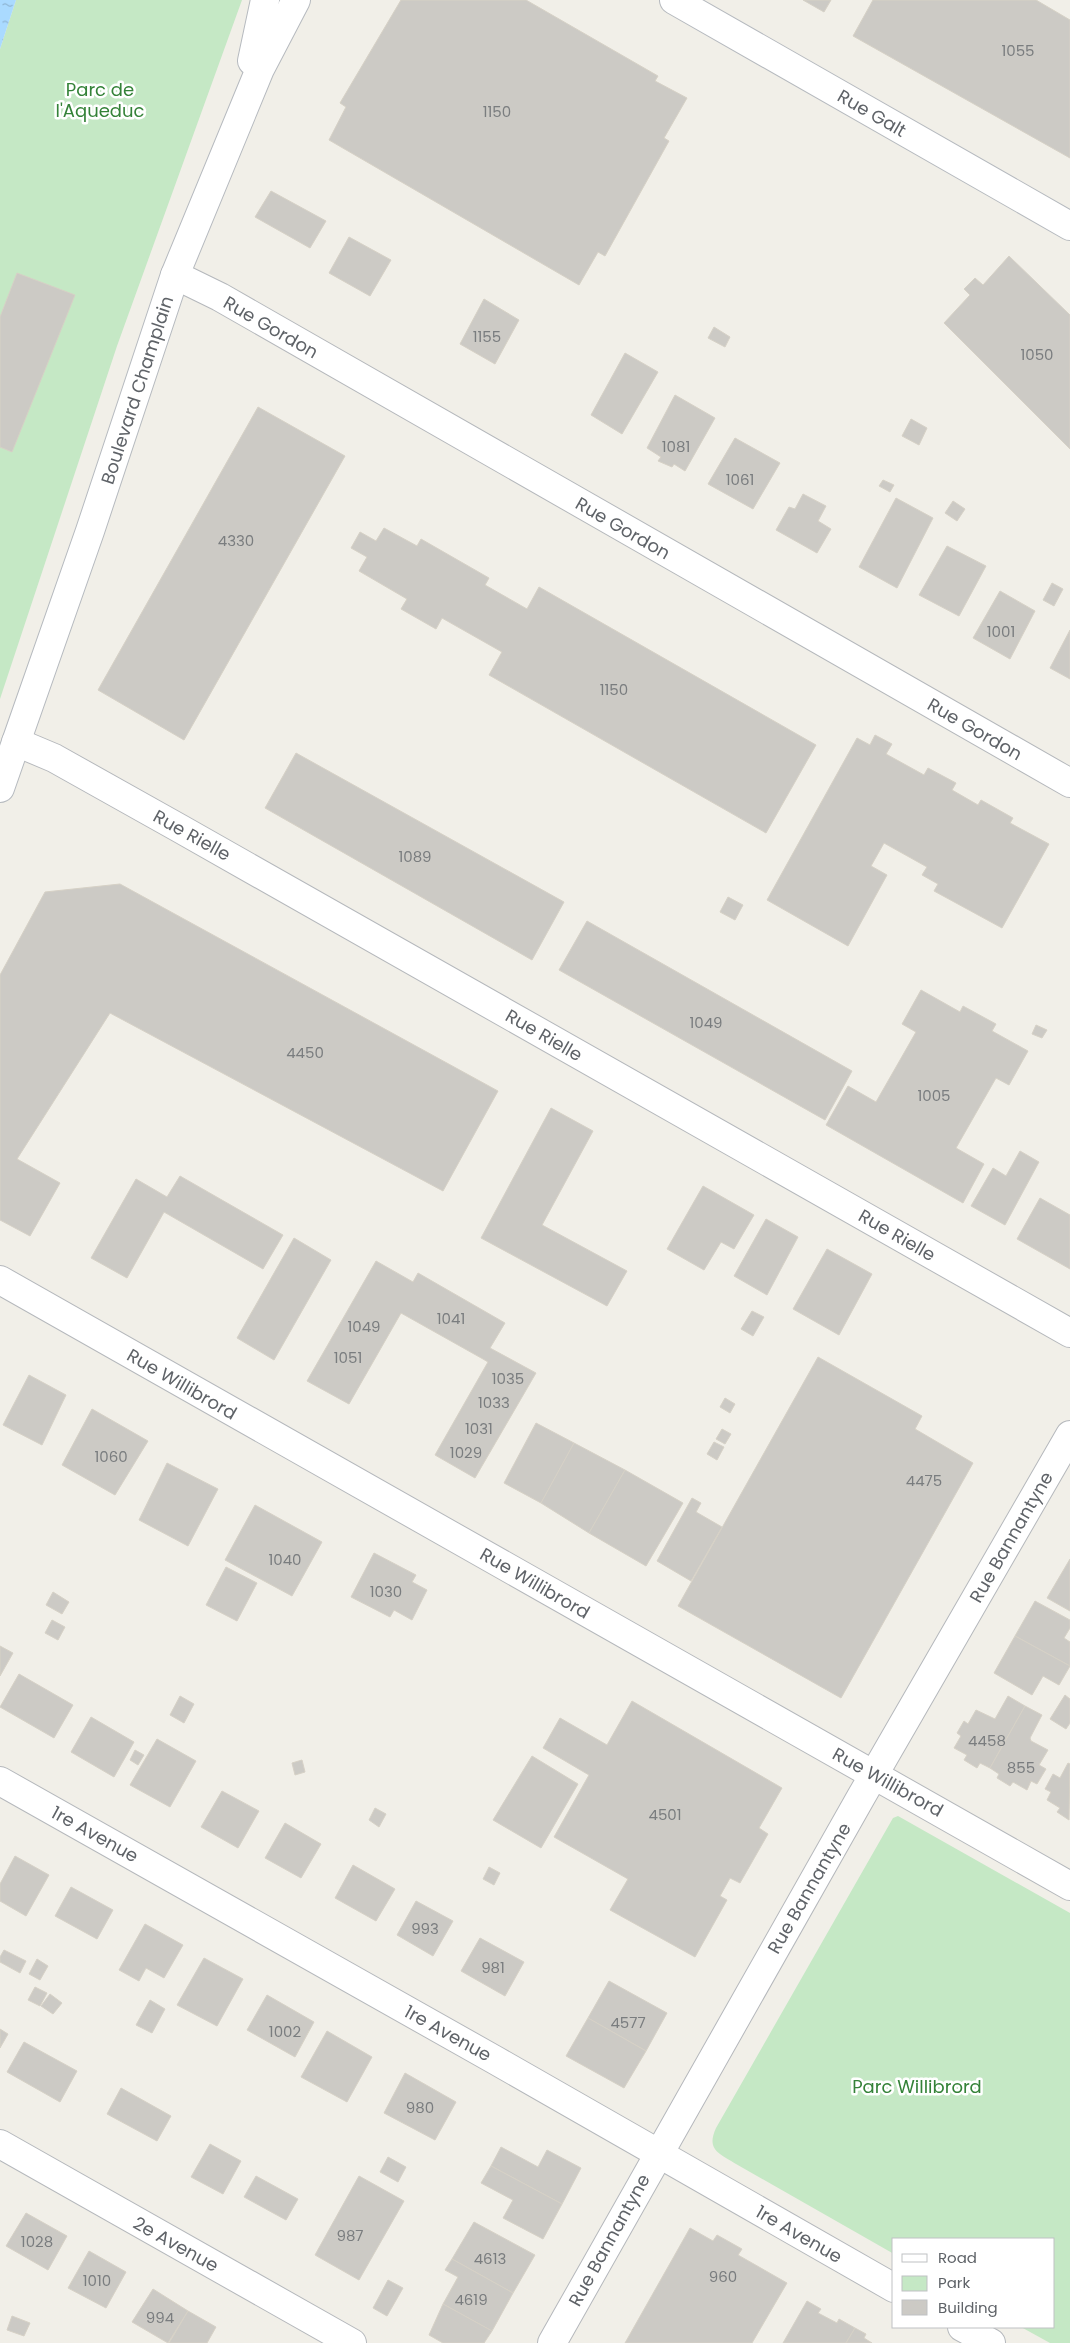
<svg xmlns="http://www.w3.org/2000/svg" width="1070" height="2343" font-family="Poppins,sans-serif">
<defs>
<pattern id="water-ripples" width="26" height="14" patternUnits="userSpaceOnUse" patternTransform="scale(1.25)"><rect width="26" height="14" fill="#aadaff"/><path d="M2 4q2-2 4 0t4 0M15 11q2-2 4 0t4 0" fill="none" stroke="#8eb4d2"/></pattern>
</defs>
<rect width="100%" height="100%" fill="#f1efe8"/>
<g fill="#c5e8c5">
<polygon points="16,0 242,0 117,346 0,699 0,49"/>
<path d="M 898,1816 L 1070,1913 L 1070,2343 L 1050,2343 L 1021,2327 L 1054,2327 L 1054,2239 L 894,2239 L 894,2254 L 736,2164 C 719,2153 706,2150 716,2128 L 893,1818 Z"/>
</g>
<polygon fill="url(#water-ripples)" points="0,0 16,0 0,49"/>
<g fill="#cccac5" stroke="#d6d1c6">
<polygon points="401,0 526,0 658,76 655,81 687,98 664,138 669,141 605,256 598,252 579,285 329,140 346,107 340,103"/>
<polygon points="803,0 831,0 824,12"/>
<polygon points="873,0 1036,0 1070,20 1070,158 853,36"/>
<polygon points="271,191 326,221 310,248 255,217"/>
<polygon points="349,237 391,260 370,296 329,273"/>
<polygon points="1009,256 1070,315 1070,449 944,323 970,295 964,289 975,278 983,285"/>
<polygon points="17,273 75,295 12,452 0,447 0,317"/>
<polygon points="484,299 519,320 495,364 460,344"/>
<polygon points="714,327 730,337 725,347 708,338"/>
<polygon points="625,353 658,372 622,434 591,415"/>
<polygon points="675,395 715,418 685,471 674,464 672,467 658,461 661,457 647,448"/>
<polygon points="258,407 345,456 184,740 98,690"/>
<polygon points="911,419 927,428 919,445 902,436"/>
<polygon points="735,438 780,463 753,509 708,484"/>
<polygon points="883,480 894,485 890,492 879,486"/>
<polygon points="803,494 826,506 818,521 831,529 817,553 776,530 789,507 795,509"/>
<polygon points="896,498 933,518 897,588 859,567"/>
<polygon points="953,501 965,509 957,521 945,513"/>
<polygon points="384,528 417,546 421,539 489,578 485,585 527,609 539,587 816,745 766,833 489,675 502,652 442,618 436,629 401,609 407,599 359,571 367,557 351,548 360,532 376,541"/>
<polygon points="947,546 986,566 959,616 919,595"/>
<polygon points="1052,583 1063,589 1054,606 1043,600"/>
<polygon points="1000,591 1035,611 1010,659 973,638"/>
<polygon points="1070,630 1070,679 1050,668"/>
<polygon points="875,735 892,744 886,754 924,775 928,768 956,783 952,790 978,805 981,800 1013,818 1010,823 1049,844 1002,928 934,891 938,884 922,875 927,867 884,843 871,866 887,875 848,946 767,900 857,738 870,745"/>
<polygon points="296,753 564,902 532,960 265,808"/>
<polygon points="120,884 498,1091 443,1191 110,1013 17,1159 60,1183 30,1236 0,1220 0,975 45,892"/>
<polygon points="728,897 743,905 735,920 720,912"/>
<polygon points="587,921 852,1071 825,1120 559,970"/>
<polygon points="921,990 960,1012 963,1006 996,1024 992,1031 1028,1051 1009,1085 996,1078 956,1148 984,1164 963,1203 826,1125 848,1086 876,1102 916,1032 902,1024"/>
<polygon points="1036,1025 1047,1030 1042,1038 1032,1034"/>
<polygon points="551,1108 593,1131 542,1225 627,1271 607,1306 481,1238"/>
<polygon points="1020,1151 1039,1162 1005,1225 971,1206 993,1168 1006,1176"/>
<polygon points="180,1176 283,1235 263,1269 164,1212 127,1278 91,1258 136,1179 167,1197"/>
<polygon points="703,1186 754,1215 734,1249 721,1242 704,1270 667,1249"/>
<polygon points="1040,1198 1070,1215 1070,1269 1017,1239"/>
<polygon points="766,1219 798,1237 767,1295 734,1276"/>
<polygon points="294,1238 331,1260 274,1360 237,1338"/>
<polygon points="827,1249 872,1274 839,1335 793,1309"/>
<polygon points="376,1261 413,1282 418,1273 505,1323 490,1348 536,1373 475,1478 435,1455 488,1362 483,1359 401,1313 349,1404 307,1381"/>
<polygon points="752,1311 764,1317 753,1336 741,1329"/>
<polygon points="818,1357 922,1416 915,1429 973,1463 841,1698 678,1606"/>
<polygon points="29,1375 66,1395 42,1445 3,1425"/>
<polygon points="725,1398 735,1404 730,1413 720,1407"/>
<polygon points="92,1409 148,1441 115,1495 62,1465"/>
<polygon points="536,1423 574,1443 541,1503 504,1483"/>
<polygon points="722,1429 731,1434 725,1444 716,1439"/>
<polygon points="714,1442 724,1447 717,1460 707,1454"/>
<polygon points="574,1443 625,1470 589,1533 541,1503"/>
<polygon points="167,1463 218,1489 188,1546 139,1520"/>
<polygon points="625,1470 683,1503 646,1566 589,1533"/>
<polygon points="692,1498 701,1503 696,1512 722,1527 691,1581 657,1561"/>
<polygon points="255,1505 322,1542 292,1596 225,1560"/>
<polygon points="374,1553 416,1575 412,1582 427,1590 412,1620 394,1610 390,1617 351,1597"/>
<polygon points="1070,1559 1070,1611 1047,1598"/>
<polygon points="226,1567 257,1583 237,1621 206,1605"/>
<polygon points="53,1592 69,1602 62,1614 46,1605"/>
<polygon points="1035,1601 1070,1620 1070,1628 1064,1638 1070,1642 1070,1666 1015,1636"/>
<polygon points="52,1620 65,1627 58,1640 45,1633"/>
<polygon points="1015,1636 1070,1666 1059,1685 1043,1676 1032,1695 994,1673"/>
<polygon points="0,1646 13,1653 0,1676"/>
<polygon points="19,1674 73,1705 54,1738 0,1707"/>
<polygon points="1065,1695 1070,1699 1070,1723 1066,1729 1050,1719"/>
<polygon points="180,1696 194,1704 184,1723 170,1715"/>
<polygon points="1008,1696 1025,1706 990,1768 980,1763 977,1768 964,1760 967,1755 954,1748 961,1736 957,1733 964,1721 968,1724 976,1710 995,1719"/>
<polygon points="632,1701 782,1788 759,1828 768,1834 740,1883 730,1878 720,1896 727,1900 695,1957 610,1910 628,1879 554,1837 589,1775 543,1748 560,1718 607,1745"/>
<polygon points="1025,1706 1042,1715 1030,1738 1031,1741 1048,1750 1039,1765 1046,1769 1037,1784 1031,1781 1027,1790 1013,1782 1010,1786 997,1778 999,1774 990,1768"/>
<polygon points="91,1717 134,1742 114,1777 71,1752"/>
<polygon points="157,1739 196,1761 170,1807 130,1785"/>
<polygon points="135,1750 144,1755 138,1765 130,1760"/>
<polygon points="532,1756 578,1784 541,1848 493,1820"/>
<polygon points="302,1760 305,1772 295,1775 292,1763"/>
<polygon points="1068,1763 1070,1764 1069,1820 1057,1812 1060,1808 1047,1800 1051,1792 1045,1789 1053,1774 1060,1778"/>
<polygon points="222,1791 259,1811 238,1848 201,1827"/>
<polygon points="375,1808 386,1814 379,1827 369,1820"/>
<polygon points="285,1823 321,1844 301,1878 265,1858"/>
<polygon points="15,1856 49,1875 26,1916 0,1901 0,1884"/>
<polygon points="353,1865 395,1889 376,1921 335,1898"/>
<polygon points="489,1867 500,1873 494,1885 483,1879"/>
<polygon points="71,1887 113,1910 97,1939 55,1916"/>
<polygon points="416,1901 453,1921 433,1956 397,1935"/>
<polygon points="145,1924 183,1945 164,1978 146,1968 139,1981 119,1970"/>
<polygon points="480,1938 524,1962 505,1996 461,1971"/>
<polygon points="4,1950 26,1961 20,1973 0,1962 0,1957"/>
<polygon points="204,1958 243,1979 217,2026 177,2005"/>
<polygon points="37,1959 48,1966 40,1980 29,1974"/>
<polygon points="609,1981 667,2013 646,2051 588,2018"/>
<polygon points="35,1987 47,1993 40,2006 28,2000"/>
<polygon points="50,1994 62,2003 53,2014 41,2006"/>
<polygon points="267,1995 314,2022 295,2057 247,2030"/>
<polygon points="150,2000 165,2009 152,2033 136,2025"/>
<polygon points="588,2018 646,2051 624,2088 566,2056"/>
<polygon points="0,2029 8,2034 0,2048"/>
<polygon points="327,2031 372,2057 347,2102 301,2077"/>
<polygon points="24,2042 77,2071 60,2102 7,2072"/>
<polygon points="405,2073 456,2102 435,2140 384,2113"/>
<polygon points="121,2088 171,2116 157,2141 107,2114"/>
<polygon points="210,2144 241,2161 223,2194 191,2177"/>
<polygon points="501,2147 538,2167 547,2150 581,2168 562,2204 491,2166"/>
<polygon points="388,2157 406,2167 398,2182 380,2172"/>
<polygon points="491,2166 562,2204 543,2239 503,2218 513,2200 481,2183"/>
<polygon points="256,2176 298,2199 286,2220 244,2197"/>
<polygon points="359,2176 404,2201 359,2280 315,2255"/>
<polygon points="26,2213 67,2236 48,2270 6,2246"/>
<polygon points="474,2222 535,2255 513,2293 452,2259"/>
<polygon points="690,2228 713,2241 717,2235 742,2249 738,2255 787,2283 752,2343 625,2343"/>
<polygon points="89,2251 126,2272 106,2308 68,2288"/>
<polygon points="452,2259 513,2293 492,2331 443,2304 458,2277 445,2270"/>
<polygon points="388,2280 403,2288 387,2316 373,2308"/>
<polygon points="153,2289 188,2311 168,2343 132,2322"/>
<polygon points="807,2301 821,2309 818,2313 837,2323 839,2319 855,2328 846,2343 783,2343"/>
<polygon points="443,2304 492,2331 484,2343 443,2343 429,2335"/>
<polygon points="188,2311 216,2327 207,2343 169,2343"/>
<polygon points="12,2316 30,2323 24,2336 7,2330"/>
<polygon points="855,2328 866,2334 864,2338 872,2343 846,2343"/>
</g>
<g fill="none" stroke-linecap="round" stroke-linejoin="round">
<g stroke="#b5b8bc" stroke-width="30">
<g id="minor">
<polyline points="175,275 220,297 1070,783"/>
<polyline points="16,742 54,758 179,828 1070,1333"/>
<polyline points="0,1280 1070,1886"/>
<polyline points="0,1781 495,2060 894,2288"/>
<polyline points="0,2144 352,2343"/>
<polyline points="962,2327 991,2343"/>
</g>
</g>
<g stroke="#b5b8bc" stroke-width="30">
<polyline id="tertiary" points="552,2343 861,1797 1070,1435"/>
</g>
<g stroke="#b6babf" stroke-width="30">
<g id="secondary">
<polyline points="674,0 1070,226"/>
<polyline points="252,61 265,0"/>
<polyline points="0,788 90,531 175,275 260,69 296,0"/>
</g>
</g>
<use href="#minor" stroke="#fff" stroke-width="28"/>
<use href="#tertiary" stroke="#fff" stroke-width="28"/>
<use href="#secondary" stroke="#fff" stroke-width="28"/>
</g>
<g text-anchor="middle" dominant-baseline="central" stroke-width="5" stroke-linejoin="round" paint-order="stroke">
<g font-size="15" fill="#7a7d7f">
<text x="1018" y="50">1055</text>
<text x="497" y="111">1150</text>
<text x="487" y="336">1155</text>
<text x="1037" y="354">1050</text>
<text x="676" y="446">1081</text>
<text x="740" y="479">1061</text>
<text x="236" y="540">4330</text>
<text x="1001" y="631">1001</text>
<text x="614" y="689">1150</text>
<text x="415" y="856">1089</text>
<text x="706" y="1022">1049</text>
<text x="305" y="1052">4450</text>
<text x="934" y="1095">1005</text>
<text x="451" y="1318">1041</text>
<text x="364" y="1326">1049</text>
<text x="348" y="1357">1051</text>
<text x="508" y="1378">1035</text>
<text x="494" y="1402">1033</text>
<text x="479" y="1428">1031</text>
<text x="466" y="1452">1029</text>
<text x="111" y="1456">1060</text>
<text x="924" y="1480">4475</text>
<text x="285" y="1559">1040</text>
<text x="386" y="1591">1030</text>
<text x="987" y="1740">4458</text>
<text x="1021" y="1767">855</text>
<text x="665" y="1814">4501</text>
<text x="425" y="1928">993</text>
<text x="493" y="1967">981</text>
<text x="628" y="2022">4577</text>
<text x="285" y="2031">1002</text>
<text x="420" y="2107">980</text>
<text x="350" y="2235">987</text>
<text x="37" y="2241">1028</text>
<text x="490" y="2258">4613</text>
<text x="723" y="2276">960</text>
<text x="97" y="2280">1010</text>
<text x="471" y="2299">4619</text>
<text x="160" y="2317">994</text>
</g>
<g font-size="18" fill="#348238" stroke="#fff">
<text x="100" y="89">Parc de<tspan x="100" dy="21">l'Aqueduc</tspan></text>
<text x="917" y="2086">Parc Willibrord</text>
</g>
<g font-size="18" fill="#5f6368" stroke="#fff">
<text transform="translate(872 113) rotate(30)">Rue Galt</text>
<text transform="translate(271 327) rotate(30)">Rue Gordon</text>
<text transform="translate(137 390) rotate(-72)">Boulevard Champlain</text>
<text transform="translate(623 528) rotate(30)">Rue Gordon</text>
<text transform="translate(975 729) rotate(30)">Rue Gordon</text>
<text transform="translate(192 835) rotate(29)">Rue Rielle</text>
<text transform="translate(544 1035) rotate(30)">Rue Rielle</text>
<text transform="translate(897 1235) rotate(30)">Rue Rielle</text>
<text transform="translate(182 1384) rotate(30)">Rue Willibrord</text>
<text transform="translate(1011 1537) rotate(-60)">Rue Bannantyne</text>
<text transform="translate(535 1583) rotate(30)">Rue Willibrord</text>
<text transform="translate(888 1782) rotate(29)">Rue Willibrord</text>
<text transform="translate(95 1834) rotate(29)">1re Avenue</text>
<text transform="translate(809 1888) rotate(-60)">Rue Bannantyne</text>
<text transform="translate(448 2033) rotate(29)">1re Avenue</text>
<text transform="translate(799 2234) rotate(30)">1re Avenue</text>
<text transform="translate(609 2240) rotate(-61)">Rue Bannantyne</text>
<text transform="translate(176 2244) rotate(29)">2e Avenue</text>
</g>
</g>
<rect x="892" y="2238" width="162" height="90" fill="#ffffff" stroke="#bfc1c3"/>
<rect x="902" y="2254" width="25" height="8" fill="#ffffff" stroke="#bfc1c3"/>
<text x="938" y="2263" font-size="15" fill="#5f6368">Road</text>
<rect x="902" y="2276" width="25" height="15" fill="#c5e8c5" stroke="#bfc1c3"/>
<text x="938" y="2288" font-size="15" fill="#5f6368">Park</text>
<rect x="902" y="2300" width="25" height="15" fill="#cccac5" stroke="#bfc1c3"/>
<text x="938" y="2313" font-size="15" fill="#5f6368">Building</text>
</svg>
